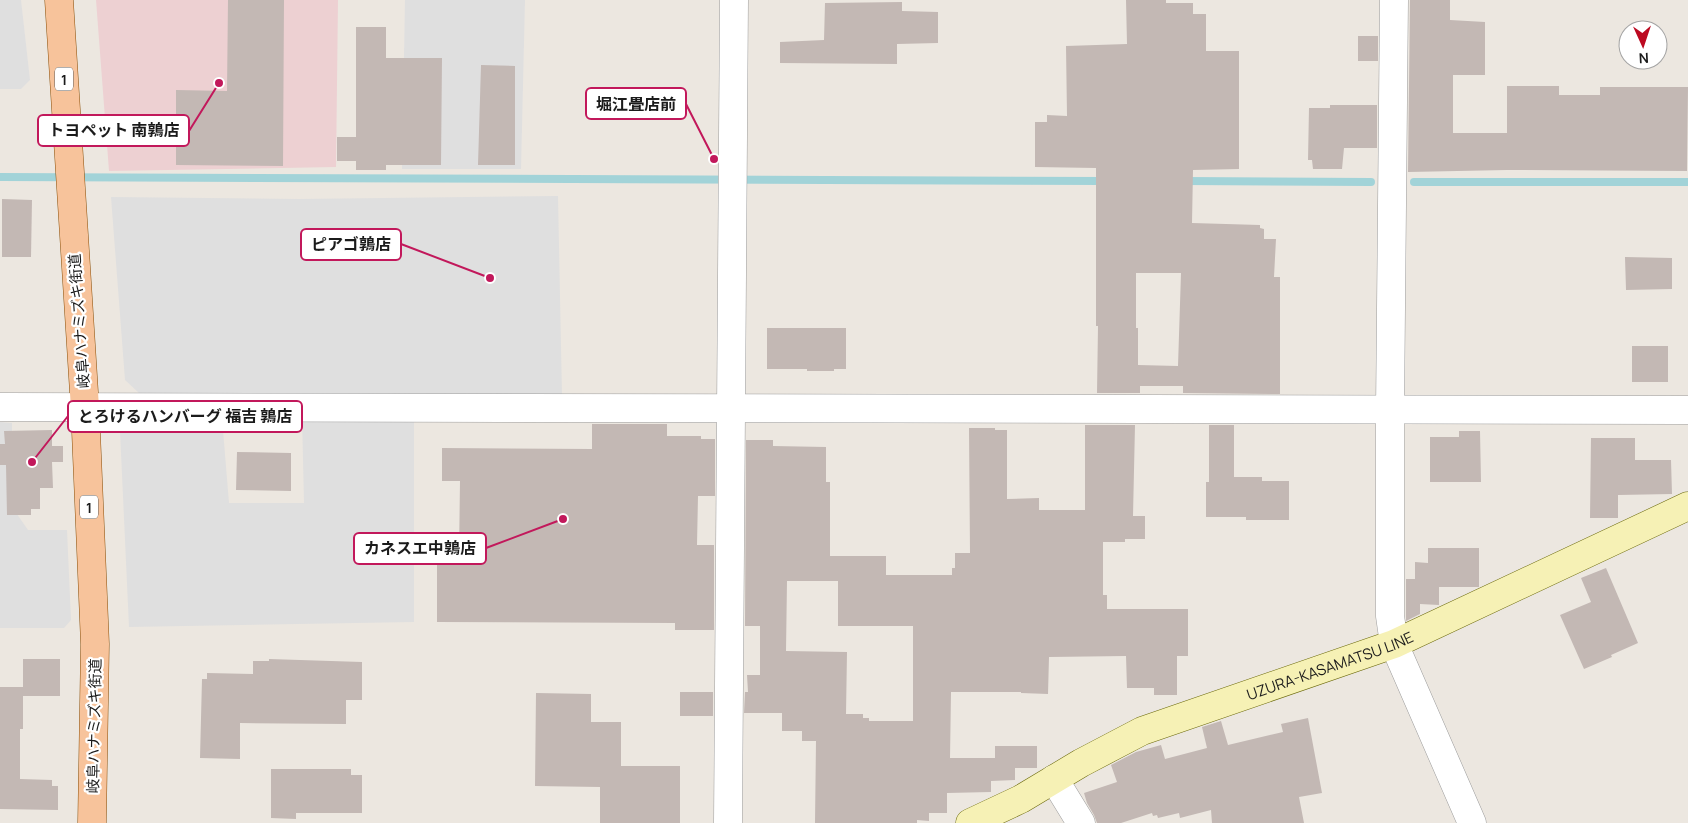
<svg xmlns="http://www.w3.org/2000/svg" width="1688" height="823" font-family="Manrope,'Noto Sans JP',sans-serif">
<rect width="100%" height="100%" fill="#ece7e0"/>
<polygon fill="#edd0d2" points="96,0 338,0 336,167 109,171"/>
<g fill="#dfdfdf">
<polygon points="0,0 21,0 30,80 21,89 0,89"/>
<polygon points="405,0 525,0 521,169 402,169"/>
<polygon points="558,196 562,396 139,393 125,380 111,197 299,199"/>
<polygon points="302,416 414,417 414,622 129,627 120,431 129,420 222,418 229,503 304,503"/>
<polygon points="0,422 12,423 12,507 28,530 67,530 71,620 64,628 0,628"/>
</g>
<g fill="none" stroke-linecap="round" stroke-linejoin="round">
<g stroke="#a2d3d8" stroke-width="8">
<polyline points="0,177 1105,181"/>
<polyline points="1184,181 1371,182"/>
<polyline points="1414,182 1688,182"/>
</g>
</g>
<g fill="#c3b8b4" fill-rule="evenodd">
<polygon points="228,0 284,0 283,166 176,165 176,90 227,91"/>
<path d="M 1126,0 L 1166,0 L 1166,3 L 1193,3 L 1193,14 L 1206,14 L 1206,51 L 1239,51 L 1239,169 L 1193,170 L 1192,223 L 1260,225 L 1260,228 L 1264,229 L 1264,239 L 1276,239 L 1274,277 L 1280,277 L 1280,394 L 1183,393 L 1183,386 L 1140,386 L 1140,393 L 1097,393 L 1098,326 L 1096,326 L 1096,168 L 1035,167 L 1035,122 L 1047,122 L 1047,115 L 1067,116 L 1066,46 L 1127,44 ZM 1136,273 L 1181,273 L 1178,366 L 1138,365 L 1138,328 L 1136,328 Z"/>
<polygon points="1410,0 1450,0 1450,20 1485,22 1485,75 1453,75 1453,133 1507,133 1507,86 1559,86 1559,95 1600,95 1600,87 1688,87 1687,171 1507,170 1408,172"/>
<polygon points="902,2 902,11 938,12 938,43 897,44 897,64 780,63 780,42 824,40 825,3"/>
<polygon points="356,27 386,27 386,58 442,58 441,165 386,165 386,170 356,170 356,161 337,161 337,137 356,137"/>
<rect x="1358" y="36" width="20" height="25"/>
<polygon points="481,65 515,66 515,165 478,165"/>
<polygon points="1330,105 1377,105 1377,148 1344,148 1342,169 1313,169 1312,160 1308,160 1309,108 1330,108"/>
<polygon points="2,199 32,200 31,257 2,257"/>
<polygon points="1625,257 1672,258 1672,289 1626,290"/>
<polygon points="767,328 846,328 846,369 834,369 834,371 807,371 807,369 767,369"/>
<rect x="1632" y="346" width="36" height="36"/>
<polygon points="592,424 667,424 667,436 701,436 701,439 715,439 715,496 698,496 697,545 714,545 714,630 675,630 675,623 437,622 437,557 459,557 460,481 442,481 442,448 592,449"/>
<path d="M 1085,425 L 1135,425 L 1133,516 L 1145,516 L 1145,539 L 1125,539 L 1125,542 L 1103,542 L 1103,595 L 1107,595 L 1107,609 L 1188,609 L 1188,656 L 1177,656 L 1177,695 L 1154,695 L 1154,688 L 1127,688 L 1126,656 L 1049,657 L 1048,694 L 1021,693 L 1021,692 L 951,692 L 950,758 L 995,758 L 995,746 L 1037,746 L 1037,768 L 1015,768 L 1015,780 L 991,781 L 991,792 L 947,793 L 947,813 L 929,813 L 929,821 L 917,820 L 917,823 L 815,823 L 816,741 L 802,741 L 802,731 L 782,731 L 782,713 L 744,713 L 745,692 L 748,692 L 747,675 L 760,675 L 760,626 L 745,626 L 746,440 L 773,440 L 773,446 L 826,447 L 826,482 L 830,482 L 830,556 L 886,556 L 886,575 L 952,575 L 952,568 L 955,568 L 955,553 L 970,553 L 969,428 L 995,428 L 995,430 L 1007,430 L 1007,499 L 1039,498 L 1039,510 L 1085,510 ZM 787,581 L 838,581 L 838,626 L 913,626 L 913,721 L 869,721 L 869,718 L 863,718 L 863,714 L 846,714 L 847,652 L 786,651 Z"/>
<polygon points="1209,425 1234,425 1234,477 1262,477 1262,481 1289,481 1289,520 1246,520 1246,517 1206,517 1206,482 1209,482"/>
<polygon points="52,430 52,446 63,446 63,462 52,462 53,488 40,488 40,509 31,509 31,515 7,515 6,465 0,465 0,444 5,444 4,431"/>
<polygon points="1459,431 1480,431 1481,482 1430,482 1430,437 1459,437"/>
<polygon points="1591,438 1635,438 1635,460 1671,460 1672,494 1618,495 1618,518 1590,518"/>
<polygon points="237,452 291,453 291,491 236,490"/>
<polygon points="1428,548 1479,548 1479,587 1439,587 1439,605 1420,604 1420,614 1406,621 1406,579 1415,579 1415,562 1428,563"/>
<polygon points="1606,568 1638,643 1611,655 1612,657 1584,669 1560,615 1591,602 1581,578"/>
<rect x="23" y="659" width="37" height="37"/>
<polygon points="269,659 362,662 362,700 346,700 346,724 240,723 240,759 200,758 202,679 207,679 207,673 253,674 253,661 269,661"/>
<polygon points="0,687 23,687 23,729 20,729 20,779 52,780 52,786 58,786 58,810 0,809"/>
<rect x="680" y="692" width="33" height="24"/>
<polygon points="536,693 591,694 591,722 621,722 621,766 680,766 680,823 600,823 600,787 535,786"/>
<polygon points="1308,718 1322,793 1299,797 1304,823 1212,823 1211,810 1180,818 1179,813 1158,818 1157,815 1153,816 1152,813 1121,823 1097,823 1094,815 1087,803 1084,793 1117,782 1111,765 1136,752 1161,745 1165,759 1207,748 1202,727 1221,721 1228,745 1283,732 1281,724"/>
<polygon points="271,769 351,769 351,775 362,775 362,813 296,813 296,819 271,818"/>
</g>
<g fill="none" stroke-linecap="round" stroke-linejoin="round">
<g stroke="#9c9c9c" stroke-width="29">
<g id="street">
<polyline points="1394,0 1390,411 1390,616 1394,644 1472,823"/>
<polyline points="0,407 1688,410"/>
<polyline points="1054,779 1081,823"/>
<polyline points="728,823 734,0"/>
</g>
</g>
<g stroke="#6a680a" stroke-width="29">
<g id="secondary">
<path id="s1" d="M 970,823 L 1021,799 L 1081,763 L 1142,731 L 1394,644 L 1688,506"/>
</g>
</g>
<g stroke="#8a4e07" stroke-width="29">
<polyline id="primary" points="59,0 85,408 95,644 92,823"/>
</g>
<use href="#street" stroke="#fff" stroke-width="28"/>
<use href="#secondary" stroke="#f6f1b5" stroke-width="28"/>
<use href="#primary" stroke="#f7c39b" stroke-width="28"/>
</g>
<g text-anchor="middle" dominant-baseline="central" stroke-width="4.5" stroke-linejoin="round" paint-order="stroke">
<g fill="#fff" stroke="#5f5f5f" stroke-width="1">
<rect x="55" y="67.5" width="18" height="23" rx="4"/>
<rect x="80" y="495.5" width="18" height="23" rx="4"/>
</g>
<g font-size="14" font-weight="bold" fill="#1b1b1b">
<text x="64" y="79">1</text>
<text x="89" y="507">1</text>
</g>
<g font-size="15" fill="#1b1b1b" stroke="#fff">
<text transform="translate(79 321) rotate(-94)">岐阜ハナミズキ街道</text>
<text stroke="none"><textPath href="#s1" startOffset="394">UZURA-KASAMATSU LINE</textPath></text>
<text transform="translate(94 726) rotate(-89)">岐阜ハナミズキ街道</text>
</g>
</g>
<path fill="none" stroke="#c2185b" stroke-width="2" d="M714 159L686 104M219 83L189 131M490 278L401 244M32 462L68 416M563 519L486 548"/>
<g fill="#c2185b" stroke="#fff" stroke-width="2">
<circle cx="714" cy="159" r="5"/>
<circle cx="219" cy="83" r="5"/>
<circle cx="490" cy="278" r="5"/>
<circle cx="32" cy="462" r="5"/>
<circle cx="563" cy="519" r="5"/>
</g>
<g fill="#fff" stroke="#c2185b" stroke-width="2">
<rect x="586" y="88" width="100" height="31" rx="5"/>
<rect x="38" y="115" width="151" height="31" rx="5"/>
<rect x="301" y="229" width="100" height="31" rx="5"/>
<rect x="68" y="401" width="234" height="31" rx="5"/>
<rect x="354" y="533" width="132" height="31" rx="5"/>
</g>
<g font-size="16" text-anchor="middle" font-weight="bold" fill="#1b1b1b">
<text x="636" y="110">堀江畳店前</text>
<text x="114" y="136">トヨペット 南鶉店</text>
<text x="351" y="250">ピアゴ鶉店</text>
<text x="185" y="422">とろけるハンバーグ 福吉 鶉店</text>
<text x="420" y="554">カネスエ中鶉店</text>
</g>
<g transform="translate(1643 45) rotate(177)"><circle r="24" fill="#ffffff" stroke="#a4a4a4"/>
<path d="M0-4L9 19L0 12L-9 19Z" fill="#bc0920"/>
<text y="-8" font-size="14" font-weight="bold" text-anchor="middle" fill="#1b1b1b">N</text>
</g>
</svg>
